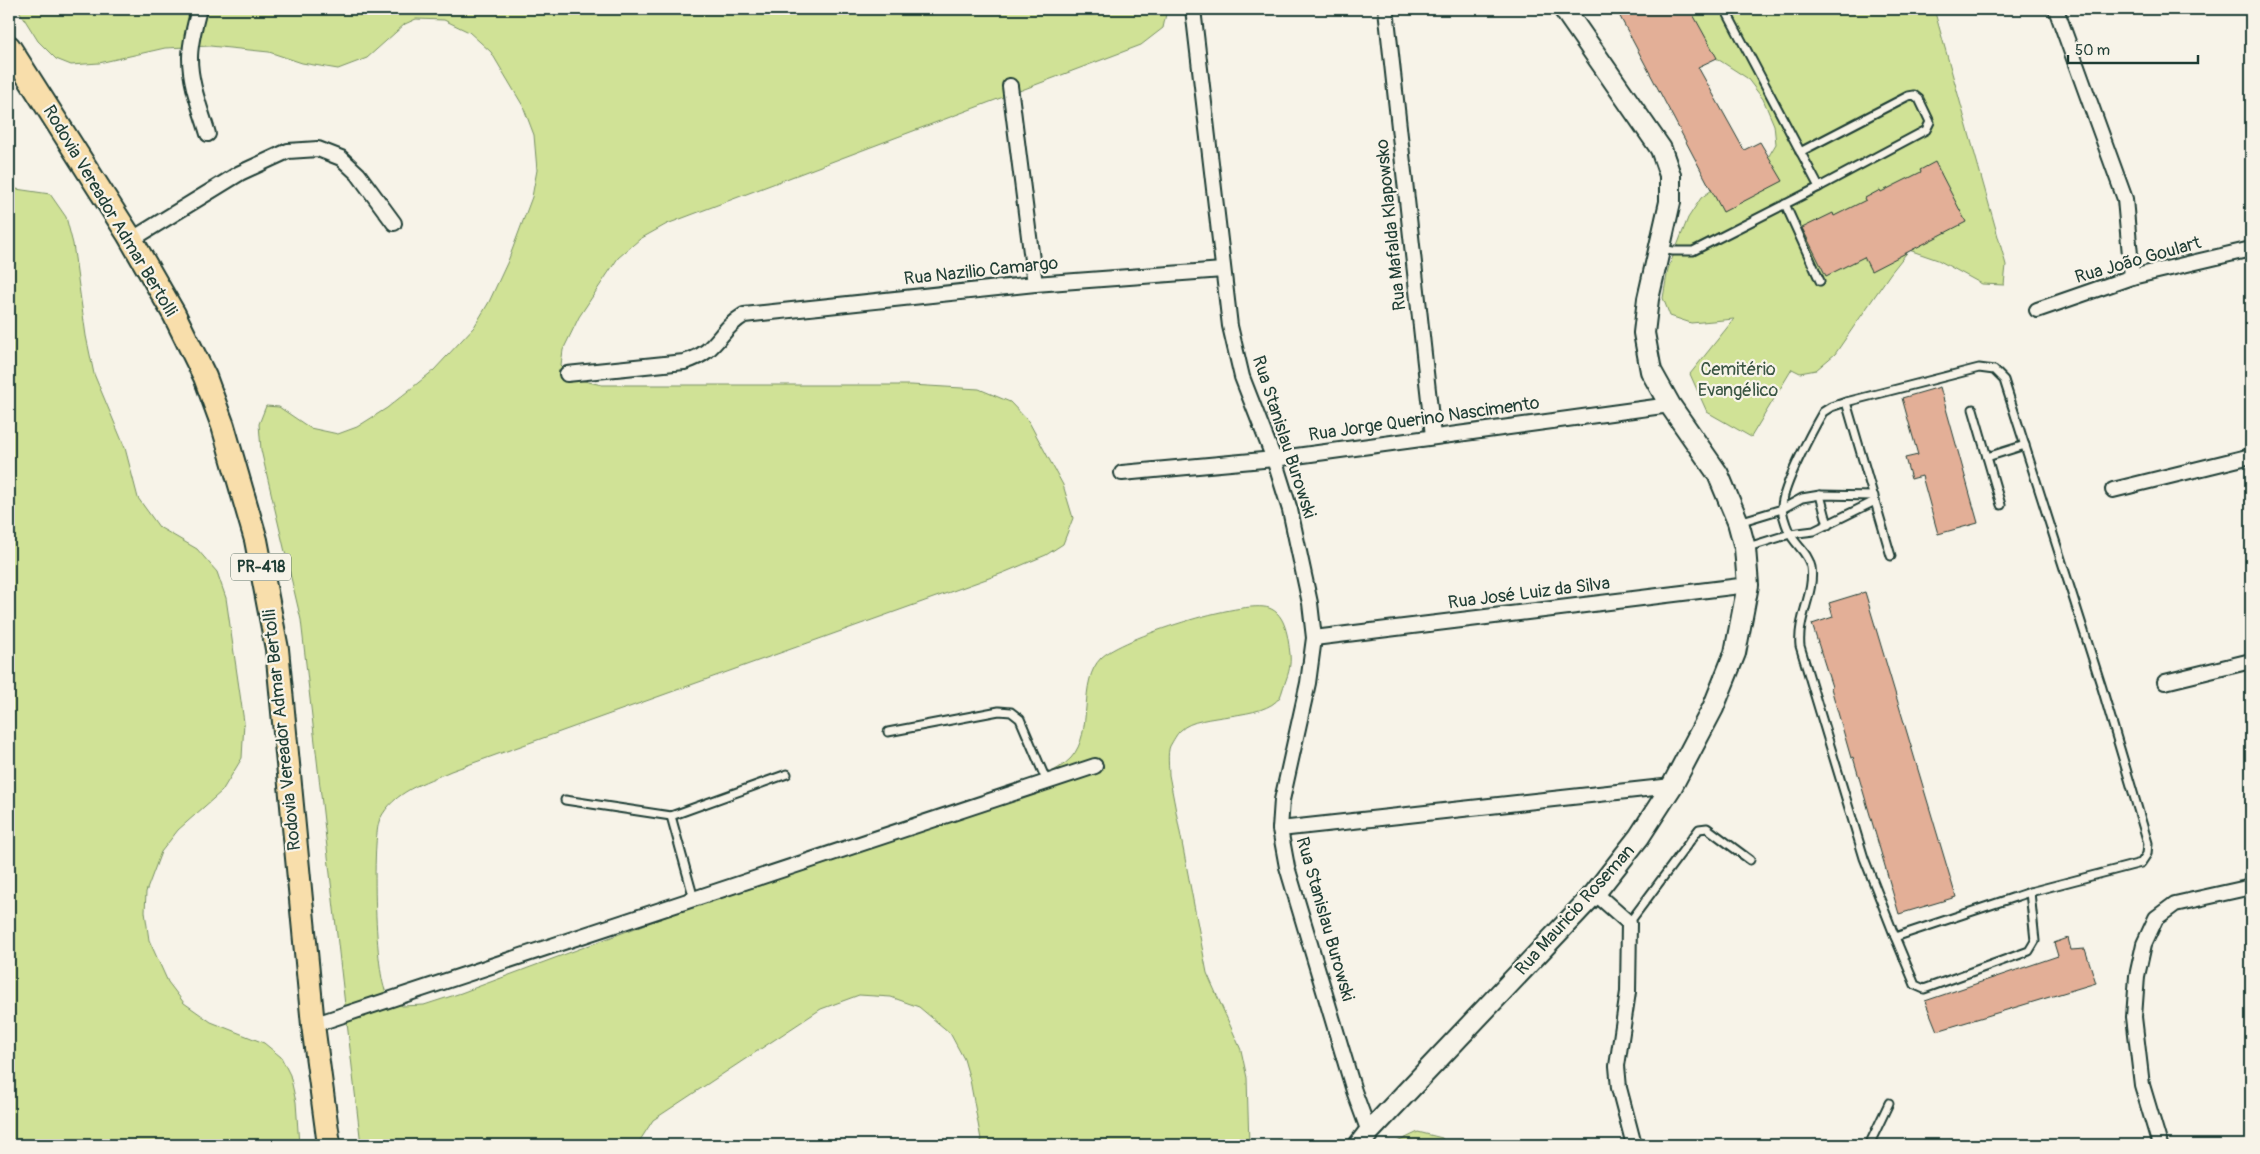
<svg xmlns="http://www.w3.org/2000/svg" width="2260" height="1154" font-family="Pangolin,sans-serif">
<rect width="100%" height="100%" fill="#f7f3e8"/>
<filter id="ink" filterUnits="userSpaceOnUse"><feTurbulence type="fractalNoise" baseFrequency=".02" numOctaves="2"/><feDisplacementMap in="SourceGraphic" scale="10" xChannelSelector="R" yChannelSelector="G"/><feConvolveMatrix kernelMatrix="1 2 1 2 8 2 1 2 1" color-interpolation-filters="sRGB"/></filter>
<g filter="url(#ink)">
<g fill="#d0e296" stroke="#789065">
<path d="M 18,9 L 1167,9 L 1163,28 L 1141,45 L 667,224 L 640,239 L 618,258 L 579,317 L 563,350 L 561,365 L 575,379 L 602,385 L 911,385 L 979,389 L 1010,402 L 1029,422 L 1063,485 L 1073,518 L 1063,544 L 1046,555 L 1003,573 L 451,771 C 424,783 394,791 380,819 C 371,837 375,979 387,994 C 390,998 397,1002 402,1006 L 424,1005 L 461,993 L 1014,787 C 1033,779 1057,773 1071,758 C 1095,731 1077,682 1101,658 C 1121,638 1243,599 1269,608 C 1286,614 1288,638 1290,654 C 1291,665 1289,672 1285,683 C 1283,687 1282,693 1280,697 C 1264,721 1199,712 1181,730 C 1177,733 1173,741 1170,746 C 1167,753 1169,767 1169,775 L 1207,973 L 1241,1050 L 1247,1078 L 1249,1145 L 982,1145 L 970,1080 L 964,1059 L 950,1033 L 919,1007 L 891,997 L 859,995 L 821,1009 L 653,1120 L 637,1145 L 361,1145 L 301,620 L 261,450 L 259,424 L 266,406 L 279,407 L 310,428 L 338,434 L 357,427 L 387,408 L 434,370 L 474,327 L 489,302 L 508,261 L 532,197 L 537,170 L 534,135 L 523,106 L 491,52 L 469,32 L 444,20 L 416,19 L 405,24 L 367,58 L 338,69 L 302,63 L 269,52 L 210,46 L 165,48 L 99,63 L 71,65 L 56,59 L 38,41 Z"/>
<polygon points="1629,9 1934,9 2006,265 2004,285 1982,284 1938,260 1909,250 1890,274 1835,354 1816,370 1800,373 1792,369 1751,437 1707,412 1690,374 1734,319 1691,323 1670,316 1663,298 1668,269 1688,218 1701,198 1720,184 1761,169 1776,144 1774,125 1763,99 1747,78 1716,58 1638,20"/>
<polygon points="16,189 50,194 66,217 73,244 86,336 94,374 125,448 138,498 159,527 197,549 217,572 226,598 244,722 242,758 222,791 178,830 161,852 146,892 145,912 149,940 168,982 184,1003 211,1022 264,1043 281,1057 290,1075 296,1102 299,1145 9,1145 9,190"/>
<polygon points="1418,1132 1442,1138 1447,1145 1391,1145"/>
</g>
<g fill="#e3af97" stroke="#1f3d34">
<polygon points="1616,9 1690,9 1717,58 1698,67 1744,150 1760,142 1783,181 1723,212"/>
<polygon points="1935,162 1966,222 1871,271 1864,257 1826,276 1802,228 1833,213 1834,216 1866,200 1865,198 1880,190 1881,192 1921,172 1920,170"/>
<polygon points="1940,387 1978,523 1938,534 1922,476 1911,479 1905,458 1918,455 1902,398"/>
<polygon points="1865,592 1956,897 1899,914 1853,757 1851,758 1831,688 1832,687 1812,624 1833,617 1829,603"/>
<polygon points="2068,938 2071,950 2085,949 2096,983 1937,1031 1925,1001 2058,956 2054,943"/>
</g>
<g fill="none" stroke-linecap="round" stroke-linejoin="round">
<g stroke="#1f3d34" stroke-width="11">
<g id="service">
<polyline points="1800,152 1908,96 1914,95 1919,99 1930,122 1926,130 1819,187"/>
<polyline points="1785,204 1820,281"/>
<polyline points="1662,249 1673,251 1693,251 1819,187 1725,9"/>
<path d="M 1979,368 L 1994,370 L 2004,380 L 2102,688 L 2148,843 L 2147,854 L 2141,863 L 2030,892 L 1895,937 L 1864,858 L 1800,646 C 1797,618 1815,593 1811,567 C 1808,552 1795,545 1789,532 C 1786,525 1782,514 1782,506 C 1783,486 1812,431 1823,412 L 1831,407 L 1846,402 Z"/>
<polyline points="1846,402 1891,556"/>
<polyline points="1973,409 2001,505"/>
<polyline points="1987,457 2025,445"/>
<polyline points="1820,495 1828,525"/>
<polyline points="1739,522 1782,509 1802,498 1820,495 1874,496"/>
<polyline points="1748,547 1790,534 1814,531 1875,501"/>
<polyline points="888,732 999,711 1011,712 1020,719 1047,782"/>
<polyline points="565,800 671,816 787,774"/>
<polyline points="671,816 694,899"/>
<polyline points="1629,923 1699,829 1707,828 1750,860"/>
<polyline points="1895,937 1915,985 1924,989 2029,951 2035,941 2030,892"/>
<polyline points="1869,1145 1889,1103"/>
</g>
</g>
<g stroke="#1f3d34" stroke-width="18">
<g id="minor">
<path d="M 199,9 C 195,25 190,41 190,58 C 190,84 201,110 208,134"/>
<polyline points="1193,9 1230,326 1242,377 1274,459 1290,510 1310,603 1314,638 1308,683 1282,800 1280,829 1287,867 1354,1091 1369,1132"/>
<polyline points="1386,9 1433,436"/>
<polyline points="2056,9 2125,199 2132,277"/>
<polyline points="1010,86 1035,284"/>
<polyline points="131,240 240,173 288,151 318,149 341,158 358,174 394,223"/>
<polyline points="2037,310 2132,277 2251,249"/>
<path d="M 567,374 L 684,362 C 719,352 717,331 744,315 L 1035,284 L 1223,270"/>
<polyline points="1122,473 1274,459 1670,405"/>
<polyline points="2113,490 2251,456"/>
<polyline points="1314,638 1748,585"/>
<polyline points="2165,682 2251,661"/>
<polyline points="1280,829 1672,786"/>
<polyline points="1595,893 1629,923 1628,992 1617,1066 1619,1088 1634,1145"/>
<polyline points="313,1025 1095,766"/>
<polyline points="2160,1145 2142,1085 2134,1017 2137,976 2144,944 2156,918 2175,904 2251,887"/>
</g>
</g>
<g stroke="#1f3d34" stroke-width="24">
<polyline id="secondary" points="1359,1145 1369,1132 1595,893 1639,837 1672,786 1713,708 1735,653 1748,585 1745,548 1738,522 1718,474 1670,405 1651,371 1644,333 1648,299 1670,202 1670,175 1661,149 1564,9"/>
</g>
<g stroke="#1f3d34" stroke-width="26">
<polyline id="trunk" points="9,47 128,234 174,314 205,377 223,426 256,540 277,649 313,1025 329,1145"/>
</g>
<use href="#service" stroke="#f7f3e8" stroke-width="7"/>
<use href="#minor" stroke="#f7f3e8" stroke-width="14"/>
<use href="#secondary" stroke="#f7f3e8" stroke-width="20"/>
<use href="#trunk" stroke="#f8deab" stroke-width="22"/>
</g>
</g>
<g text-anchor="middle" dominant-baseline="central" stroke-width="4.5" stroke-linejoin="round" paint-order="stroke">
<rect fill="#f7f3e8" stroke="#60746a" stroke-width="1" x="231" y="553.5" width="60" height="27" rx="4"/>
<g font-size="16" font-weight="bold" fill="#1f3d34">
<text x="261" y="567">PR-418</text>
</g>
<g font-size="18" fill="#1f3d34" stroke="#f7f3e8">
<text transform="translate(110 211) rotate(59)">Rodovia Vereador Admar Bertolli</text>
<text transform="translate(1391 225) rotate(-96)">Rua Mafalda Klapowsko</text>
<text transform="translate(2138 260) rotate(-16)">Rua João Goulart</text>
<text transform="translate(981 271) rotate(-6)">Rua Nazilio Camargo</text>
<text transform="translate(1424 419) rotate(-8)">Rua Jorge Querino Nascimento</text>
<text transform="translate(1284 437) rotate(72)">Rua Stanislau Burowski</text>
<text transform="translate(1529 593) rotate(-7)">Rua José Luiz da Silva</text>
<text transform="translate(282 730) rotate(-96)">Rodovia Vereador Admar Bertolli</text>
<text transform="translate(1575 910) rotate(-48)">Rua Mauricio Roseman</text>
<text transform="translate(1325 919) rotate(74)">Rua Stanislau Burowski</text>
</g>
<g font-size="18" fill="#3a5643" stroke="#f7f3e8">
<text x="1738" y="369">Cemitério<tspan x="1738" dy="21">Evangélico</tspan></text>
</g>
</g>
<rect width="2260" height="1154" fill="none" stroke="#f7f3e8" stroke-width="30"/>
<rect x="15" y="15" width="2230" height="1124" fill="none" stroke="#1f3d34" stroke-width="2" filter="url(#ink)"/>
<path d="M2068 55v8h130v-8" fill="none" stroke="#1f3d34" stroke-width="2.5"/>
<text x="2075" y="55" font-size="15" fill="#1f3d34" stroke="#f7f3e8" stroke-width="4" paint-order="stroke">50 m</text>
</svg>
